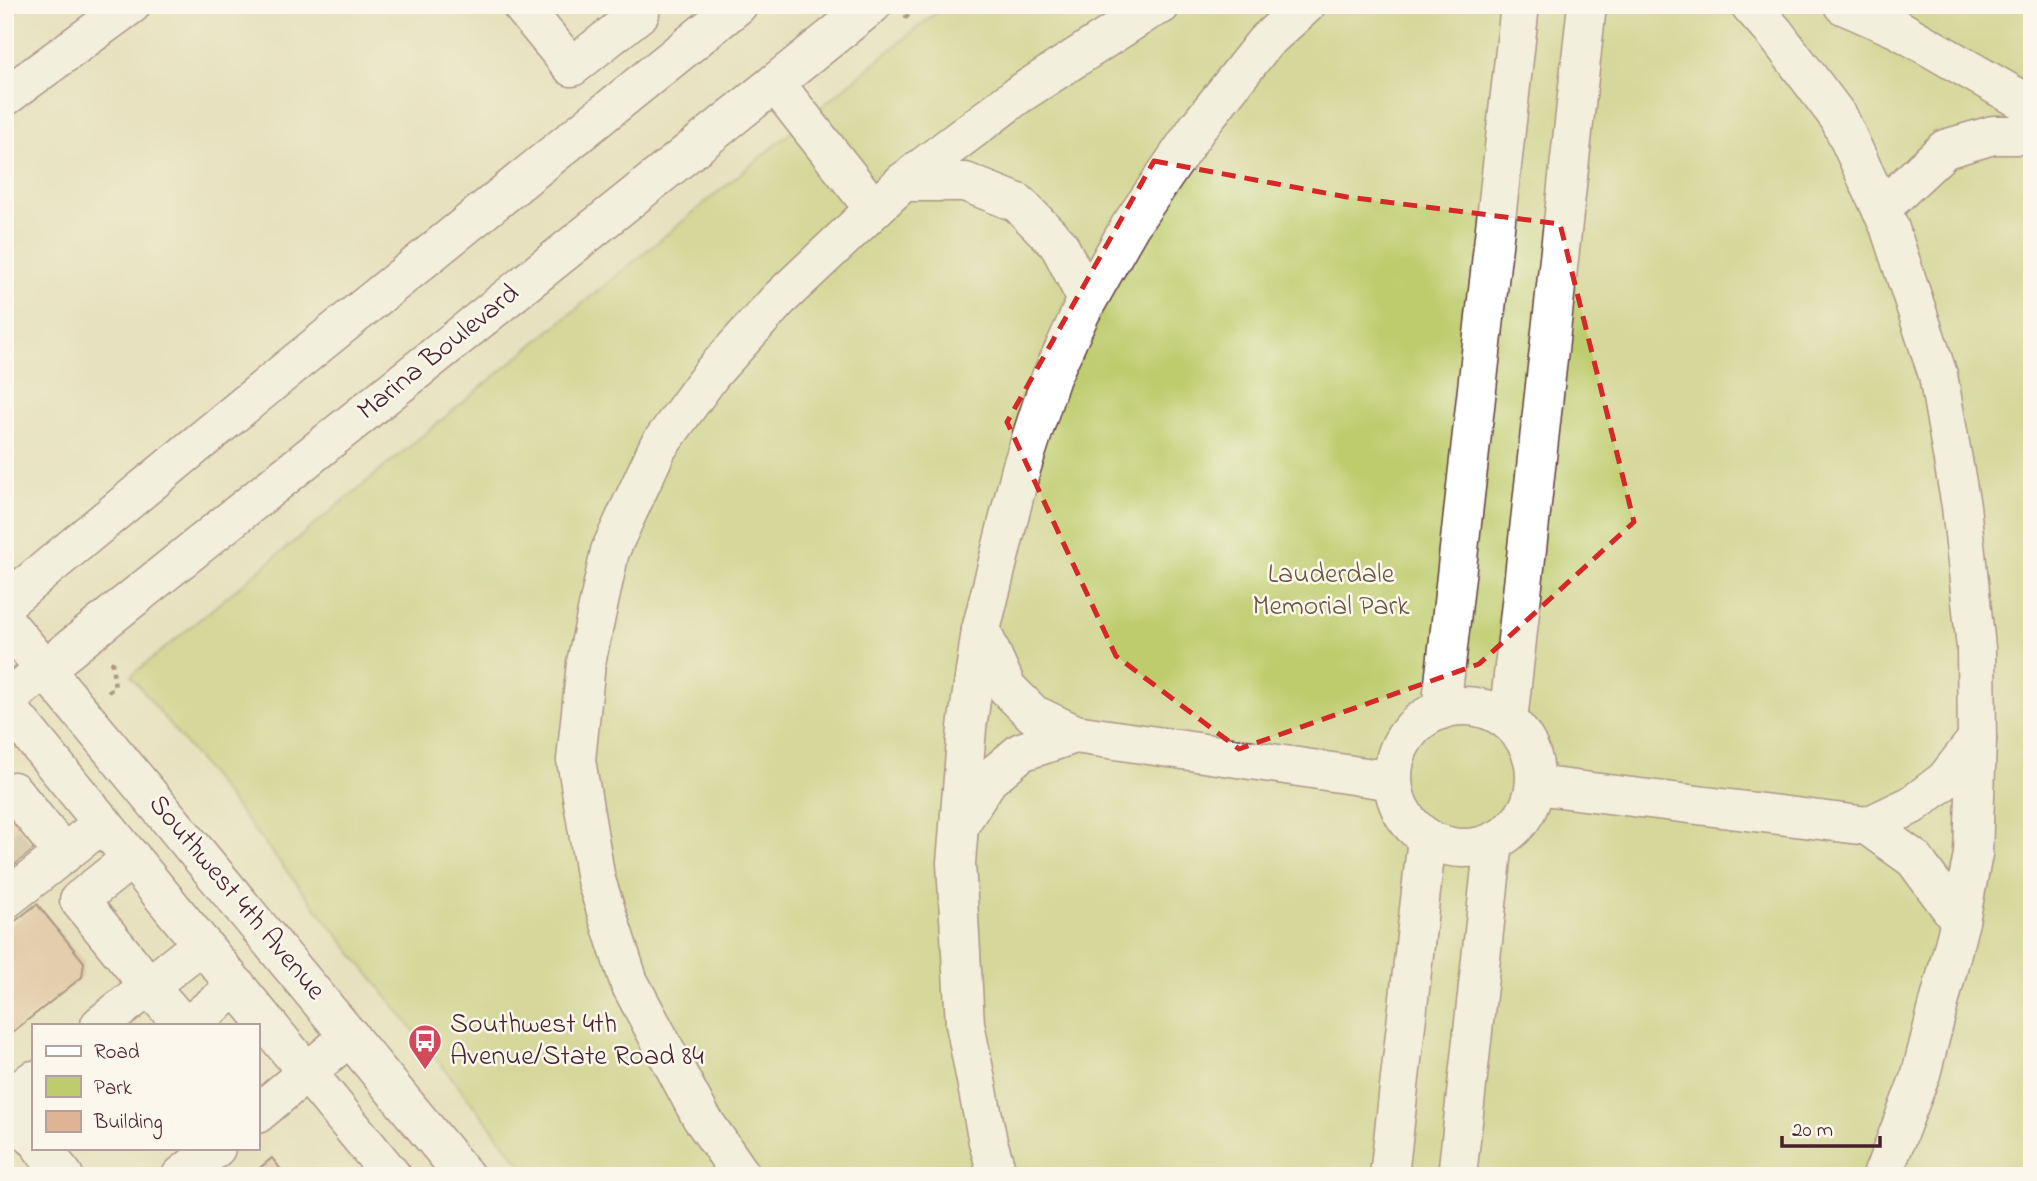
<svg xmlns="http://www.w3.org/2000/svg" width="2037" height="1181" font-family="'Indie Flower',sans-serif">
<rect width="100%" height="100%" fill="#fbf7ec"/>
<filter id="ink" filterUnits="userSpaceOnUse"><feTurbulence type="fractalNoise" baseFrequency=".0143" numOctaves="2"/><feDisplacementMap in="SourceGraphic" scale="14" xChannelSelector="R" yChannelSelector="G"/><feConvolveMatrix kernelMatrix="1 2 1 2 8 2 1 2 1" color-interpolation-filters="sRGB"/></filter>
<filter id="wash" filterUnits="userSpaceOnUse"><feTurbulence type="fractalNoise" baseFrequency=".00686" numOctaves="4" result="noise"/><feDisplacementMap in="SourceGraphic" scale="28" xChannelSelector="R" yChannelSelector="G"/><feGaussianBlur stdDeviation="1.57" result="paint"/><feColorMatrix in="noise" values="0 0 0 0 0 0 0 0 0 0 0 0 0 0 0 0 0 1.4 0 .05"/><feComposite in="paint" operator="in"/></filter>
<g filter="url(#wash)">
<rect width="100%" height="100%" fill="#e8e1bf"/>
<polygon fill="#bfcc6e" stroke="#84764c" stroke-width="2" points="945,5 2032,5 2032,1176 530,1176 131,676"/>
<g id="blocks">
<g fill="#dfb494">
<polygon points="21,807 46,839 5,872 5,820"/>
<polygon points="37,904 84,962 82,977 5,1038 5,929"/>
<polygon points="272,1158 286,1176 250,1176"/>
</g>
</g>
</g>
<g filter="url(#ink)">
<use href="#blocks" fill-opacity="0" stroke="#623c41" stroke-width="2"/>
<g fill="none" stroke-linecap="round" stroke-linejoin="round">
<polyline stroke="#c8baa1" stroke-width="38" stroke-dasharray="38 19" stroke-linecap="butt" points="5,847 17,862"/>
<g stroke="#623c41" stroke-width="41">
<g id="minor">
<polyline points="521,5 572,67 640,13 639,5"/>
<polyline points="1750,5 1775,33 1839,118 1889,226 1938,375 1961,506 1976,648 1977,739 1973,854 1960,921 1921,1074 1882,1176"/>
<polyline points="1843,5 1898,29 2032,106"/>
<polyline points="775,83 874,209"/>
<polyline points="5,97 131,5"/>
<polyline points="903,182 1018,95 1148,11 1161,5"/>
<polyline points="1881,209 1945,149 1993,135 2032,135"/>
<polyline points="981,630 1007,688 1033,714 1075,734 1393,781"/>
<circle cx="1464" cy="777" r="71"/>
<polyline points="1441,710 1520,5"/>
<polyline points="1508,721 1587,5"/>
<polyline points="1535,785 1868,826 1912,805 1945,780 1977,739"/>
<polyline points="13,791 64,854"/>
<polyline points="960,824 988,780 1021,752 1075,734"/>
<polyline points="1868,826 1914,859 1960,921"/>
<polyline points="132,858 79,900 149,986 202,944"/>
<polyline points="5,900 103,823"/>
<polyline points="100,1025 149,986 183,1025"/>
<polyline points="189,1025 237,986"/>
<polyline points="33,1080 14,1095 10,1108 33,1137"/>
<polyline points="257,1114 350,1036"/>
<polyline points="42,1148 64,1176"/>
<polyline points="181,1176 216,1148"/>
<polyline points="742,1176 701,1117 629,982 596,880 576,760 586,663 610,551 658,447 712,373 779,299 903,182 965,182 1018,203 1059,245 1087,300"/>
<polyline points="998,1176 988,1142 965,1024 956,863 967,728 981,630 1021,469 1051,377 1081,312 1130,226 1198,127 1265,42 1306,5"/>
<polyline points="1389,1176 1427,838"/>
<polyline points="1457,1176 1494,841"/>
</g>
</g>
<g stroke="#623c41" stroke-width="41">
<g id="major">
<polyline points="5,603 288,369 738,5"/>
<polyline points="5,621 465,1176"/>
<polyline points="5,701 872,5"/>
<polyline points="5,704 392,1176"/>
</g>
</g>
<g stroke="#623c41" stroke-width="4.5" stroke-dasharray="5 5" stroke-linecap="butt">
<polyline points="905,18 921,5"/>
<polyline points="108,692 115,687 112,664 114,659"/>
</g>
<use href="#minor" stroke="#fff" stroke-width="38"/>
<use href="#major" stroke="#fff" stroke-width="38"/>
</g>
</g>
<path d="M0 0H2037V1181H0ZM 1154,161 L 1347,197 L 1560,224 L 1634,522 L 1479,664 L 1239,749 L 1116,656 L 1007,422 Z" fill="#e8e1bf" fill-opacity=".55" fill-rule="evenodd"/>
<path fill="none" stroke="#d62828" stroke-width="5" stroke-dasharray="14 9" stroke-linejoin="round" d="M 1154,161 L 1347,197 L 1560,224 L 1634,522 L 1479,664 L 1239,749 L 1116,656 L 1007,422 Z"/>
<defs>
<g id="bus-pin" transform="scale(1.75)"><path d="M0 17L-7.5 6A9.5 9.5 0 1 1 7.5 6Z" fill="#d1495b" stroke="#fbf7ec"/><path d="M-5-6H5V4H4V6H2V4H-2V6H-4V4H-5ZM-3.5-4V0h7V-4ZM-3.5 1.2v1.5H-2V1.2ZM2 1.2v1.5H3.5V1.2Z" fill="#fff"/></g>
</defs>
<g fill-rule="evenodd">
<use href="#bus-pin" x="425" y="1041"/>
</g>
<g text-anchor="middle" dominant-baseline="central" stroke-width="5" stroke-linejoin="round" paint-order="stroke">
<g font-size="28" fill="#4a1f2b" stroke="#fbf7ec">
<text transform="translate(439 353) rotate(-39)">Marina Boulevard</text>
<text transform="translate(236 898) rotate(50)">Southwest 4th Avenue</text>
</g>
<g font-size="28" fill="#6d533f" stroke="#fbf7ec">
<text x="1331" y="575">Lauderdale<tspan x="1331" dy="32">Memorial Park</tspan></text>
</g>
<g font-size="28" fill="#4a1f2b" stroke="#fbf7ec" text-anchor="start">
<text x="450" y="1025">Southwest 4th<tspan x="450" dy="32">Avenue/State Road 84</tspan></text>
</g>
</g>
<rect width="2037" height="1181" fill="none" stroke="#fbf7ec" stroke-width="28"/>
<rect x="32" y="1024" width="228" height="126" fill="#fbf7ec" stroke="#b4a19f" stroke-width="2"/>
<rect x="46" y="1046" width="35" height="10" fill="#ffffff" stroke="#b4a19f" stroke-width="2"/>
<text x="94" y="1058" font-size="21" fill="#4a1f2b">Road</text>
<rect x="46" y="1076" width="35" height="21" fill="#bfcc6e" stroke="#b4a19f" stroke-width="2"/>
<text x="94" y="1094" font-size="21" fill="#4a1f2b">Park</text>
<rect x="46" y="1111" width="35" height="21" fill="#dfb494" stroke="#b4a19f" stroke-width="2"/>
<text x="94" y="1128" font-size="21" fill="#4a1f2b">Building</text>
<path d="M1782 1136v10h98v-10" fill="none" stroke="#4a1f2b" stroke-width="3.5"/>
<text x="1792" y="1136" font-size="21" fill="#4a1f2b" stroke="#fbf7ec" stroke-width="5" paint-order="stroke">20 m</text>
</svg>
